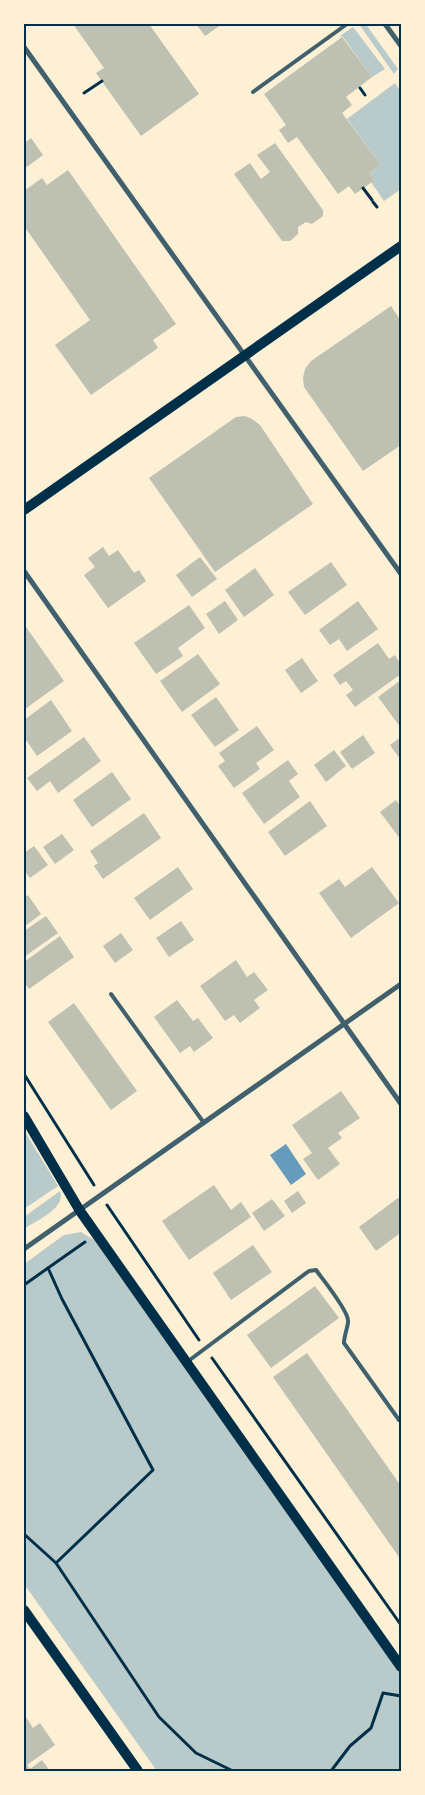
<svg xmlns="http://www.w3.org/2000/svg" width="425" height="1795" font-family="Rubik,sans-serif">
<rect width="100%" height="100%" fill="#fdf0d5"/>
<g fill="#b9caca">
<polygon points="359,24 367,26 398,69 394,74"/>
<polygon points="353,27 385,69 372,77 343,37 340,36"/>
<polygon points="395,83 401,92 401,189 384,201 371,182 375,180 369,173 380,164 347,119"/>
<polygon points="24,1130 58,1186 24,1209"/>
<path d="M 60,1191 C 66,1208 39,1219 27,1227 L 24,1227 L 24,1217 Z"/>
<polygon points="81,1232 94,1240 102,1251 401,1675 401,1771 157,1771 24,1584 24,1264 64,1235"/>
</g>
<polygon fill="#669bbc" points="286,1144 306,1174 291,1185 270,1155"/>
<g fill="#bec0b2">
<polygon points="73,24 149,24 199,94 141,136 96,73 104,68"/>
<polygon points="196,24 222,24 205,36"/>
<polygon points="342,37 372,77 346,97 352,105 342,113 380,164 369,173 375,180 355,194 349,186 338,194 297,137 288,143 279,130 286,125 264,94"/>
<polygon points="31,138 43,155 24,169 24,140 25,143"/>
<polygon points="275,143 323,210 323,216 312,224 306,222 298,227 298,234 290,241 282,241 234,174 250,163 261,179 270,172 257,155"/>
<polygon points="68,170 176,324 153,340 158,348 91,395 55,345 90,320 24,226 24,191 42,178 47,185"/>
<polygon points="391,306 401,321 401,445 363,471 304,387 303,378 305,369 311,361"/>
<polygon points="245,416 252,419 260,425 313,504 215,572 149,478 236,417"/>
<polygon points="103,547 109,556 118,550 134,573 139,570 146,581 108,608 84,575 95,567 88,558"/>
<polygon points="200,557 217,579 192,597 176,575"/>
<polygon points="331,562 347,585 305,615 288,592"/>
<polygon points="255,568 274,595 244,617 225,590"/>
<polygon points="225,601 238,620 219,634 206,614"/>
<polygon points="358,601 378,629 347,651 339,639 330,645 319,630"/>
<polygon points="189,605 205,628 178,648 183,656 156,674 134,643"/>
<polygon points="24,624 64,681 25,709 24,708"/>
<polygon points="378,643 389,659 395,655 401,665 401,674 355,707 346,695 353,690 346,681 340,685 333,675"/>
<polygon points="198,654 220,684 182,712 160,681"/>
<polygon points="302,658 318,681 301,693 285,670"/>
<polygon points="401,680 401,728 378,697"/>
<polygon points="216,697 239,730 215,747 191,715"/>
<polygon points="51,700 72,731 37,756 24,737 24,720"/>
<polygon points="257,726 274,750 256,763 260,769 234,788 218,766 225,761 219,753"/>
<polygon points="363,735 375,753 352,769 340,752"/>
<polygon points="84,737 101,761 58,793 50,781 37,791 27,778"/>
<polygon points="401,737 401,758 400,759 390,745"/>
<polygon points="334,750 346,766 326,782 314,765"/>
<polygon points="288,760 298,774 289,781 300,797 264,824 242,793"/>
<polygon points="112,772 131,799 92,827 73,800"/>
<polygon points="396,800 401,807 401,840 380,812"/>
<polygon points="310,801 327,826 285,856 268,832"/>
<polygon points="144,813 161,838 103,879 94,866 98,863 90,851"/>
<polygon points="62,834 74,850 55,864 43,847"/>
<polygon points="34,846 48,865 30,878 24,870 24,853"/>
<polygon points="178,867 193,889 150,920 134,898"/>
<polygon points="372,867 399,903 351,938 319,893 339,879 345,887"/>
<polygon points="28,895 41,914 24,927 24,898"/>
<polygon points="46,916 58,933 24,957 24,931"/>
<polygon points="181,921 194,940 169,957 156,938"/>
<polygon points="121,933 133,950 115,963 103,946"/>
<polygon points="60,936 74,957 29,989 24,982 24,962"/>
<polygon points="236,960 247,977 254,972 268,990 254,1000 260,1008 240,1023 234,1015 225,1021 200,986"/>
<polygon points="177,1000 193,1021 198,1018 213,1038 194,1052 190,1046 180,1053 154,1017"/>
<polygon points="74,1003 137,1091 111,1110 48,1022"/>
<polygon points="341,1091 360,1118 338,1133 342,1138 328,1148 340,1164 318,1180 303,1159 312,1153 292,1125"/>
<polygon points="214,1185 231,1210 241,1202 251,1217 189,1260 162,1221"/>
<polygon points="298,1191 306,1203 292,1213 284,1201"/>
<polygon points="398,1198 401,1198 401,1236 399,1234 376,1251 359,1227"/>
<polygon points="272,1199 285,1216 264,1231 252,1213"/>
<polygon points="253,1245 272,1272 231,1300 213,1273"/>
<polygon points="315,1286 339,1318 271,1368 247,1335"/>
<polygon points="307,1353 401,1486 401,1560 273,1377"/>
<polygon points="24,1714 33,1728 40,1723 55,1745 27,1765 30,1769 42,1760 50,1771 24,1771"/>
</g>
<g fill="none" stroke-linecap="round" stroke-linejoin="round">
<g stroke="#003049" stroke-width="3">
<polyline points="360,88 365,95"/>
<polyline points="84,93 102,81"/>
<polyline points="363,188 372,200"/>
<polyline points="373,202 377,207"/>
<polyline points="24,1074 94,1185"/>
<polyline points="107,1205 199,1340"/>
<polyline points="85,1242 48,1268 62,1299 153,1470 56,1563 159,1717 196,1753 233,1771"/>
<polyline points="24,1285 48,1268"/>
<polyline points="212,1358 401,1625"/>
<polyline points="24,1534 56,1563"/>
<polyline points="331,1771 350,1746 371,1728 383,1693 401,1696"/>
</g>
<g stroke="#3f606c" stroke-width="4">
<polyline points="253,92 347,24"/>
<polyline points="111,994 204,1123"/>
<path d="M 187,1362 L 309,1271 L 316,1270 C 324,1281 347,1309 348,1320 C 349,1324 344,1335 344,1343 L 399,1420"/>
</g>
<g stroke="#3f606c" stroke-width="5">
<polyline points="385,24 401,46"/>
<polyline points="24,47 401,574"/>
<polyline points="24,571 401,1104"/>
<polyline points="24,1249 401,984"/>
</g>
<g stroke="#003049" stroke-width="10">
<polyline points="24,510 401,246"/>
<polyline points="24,1116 80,1211 401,1667"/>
<polyline points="24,1610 138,1771"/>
</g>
</g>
<rect width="425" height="1795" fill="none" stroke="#fdf0d5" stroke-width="50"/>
<rect x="25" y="25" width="375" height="1745" fill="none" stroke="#003049" stroke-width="2"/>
</svg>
